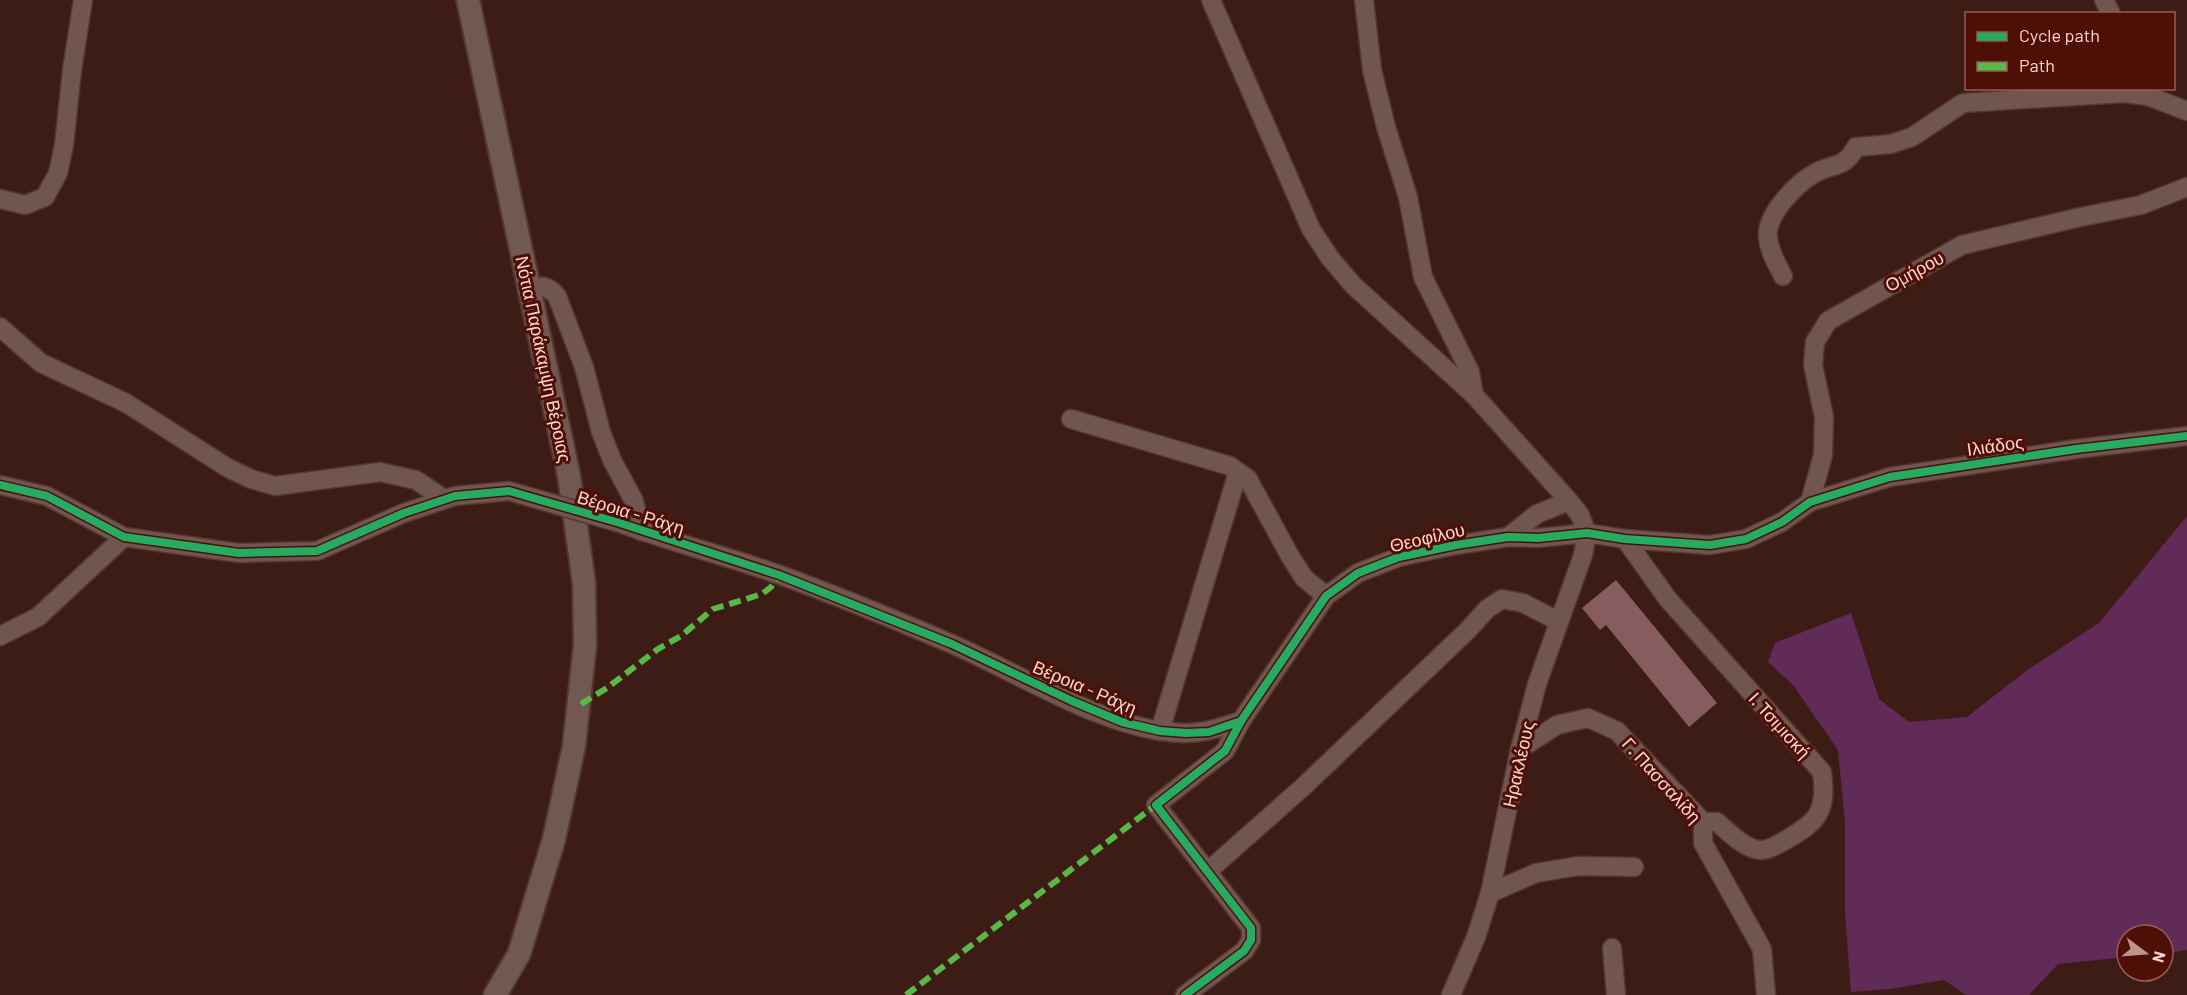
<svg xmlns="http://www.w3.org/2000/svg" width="2187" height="995" font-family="Barlow,sans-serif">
<rect width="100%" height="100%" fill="#3e1c16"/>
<polygon fill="#612b57" points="2187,516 2187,950 2163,954 2163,935 2127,935 2127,957 2058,964 2029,995 1966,995 1944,980 1889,989 1851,992 1845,914 1845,822 1838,750 1793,685 1768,662 1775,643 1851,613 1879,699 1909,722 1967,717 2026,671 2099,623"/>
<polygon fill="#865c5f" points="1616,580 1717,703 1689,727 1606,625 1600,630 1582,608"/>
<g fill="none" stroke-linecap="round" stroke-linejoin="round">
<g stroke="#523733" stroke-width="21">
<g id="minor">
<polyline points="1211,0 1311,229 1330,258 1353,285 1474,395 1569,501 1580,515 1587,533"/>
<polyline points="1364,0 1372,70 1386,127 1408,197 1423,277 1470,372 1474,395"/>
<polyline points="2104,0 2111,14"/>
<polyline points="0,199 25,205 45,197 58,173 64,145 72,70 83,0"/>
<path d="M 1783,276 C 1777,264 1769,251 1768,238 C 1765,215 1797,183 1815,173 C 1835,162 1843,170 1856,147 L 1891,144 L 1912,137 L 1963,103 L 2124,93 L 2148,96 L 2187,111"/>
<path d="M 528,289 C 542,285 547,285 557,296 L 584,367 L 601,432 L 612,460 L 634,501 L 641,531"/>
<polyline points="0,327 41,363 126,403 228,468 251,479 275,486 380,472 416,480 444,499"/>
<polyline points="1071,419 1230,466 1248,479 1290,556 1304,578 1326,596"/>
<polyline points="0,485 47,496 124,537 239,553 317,551 404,513 455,496 509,491"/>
<polyline points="1810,502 1823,455 1824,417 1813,365 1815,342 1828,321 1962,245 2076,218 2141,205 2187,187"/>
<path d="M 620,523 C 673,543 727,556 780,575 C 838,596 896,620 952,644 C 1018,673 1090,720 1161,731 C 1193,736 1211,731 1241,721"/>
<polyline points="1508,537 1537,514 1569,501"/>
<path d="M 1625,539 L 1667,598 L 1822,772 C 1827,811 1819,821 1786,840 C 1778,844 1770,850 1760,850 C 1744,849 1728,831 1717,822 L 1703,822"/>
<polyline points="0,636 38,617 124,537"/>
<polyline points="1160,731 1238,472"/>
<polyline points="1520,749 1557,725 1588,718 1617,731 1703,822 1703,843 1762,949 1766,995"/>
<polyline points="1208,871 1303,787 1468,630 1487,609 1502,599 1523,603 1558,621"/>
<polyline points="1490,893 1536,873 1578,866 1634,867"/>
<polyline points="1612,948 1616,995"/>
<polyline points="1185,995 1244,951 1251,940 1251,928 1156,805 1225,751 1241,721 1326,596 1358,573 1399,557 1456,545 1508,537 1538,538 1587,533 1625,539 1710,545 1746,539 1782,522 1810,502 1890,477 2076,449 2187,436"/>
<polyline points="1451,995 1476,937 1490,893 1520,749 1537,684 1583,555 1587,533"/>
</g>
</g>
<g stroke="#523733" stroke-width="26">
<polyline id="major" points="468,0 569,476 584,583 585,645 574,746 554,839 519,954 495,995"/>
</g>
<use href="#minor" stroke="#705550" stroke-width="18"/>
<use href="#major" stroke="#715850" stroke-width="22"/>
<g stroke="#523733" stroke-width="21" stroke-linecap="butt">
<polyline id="minor-bridge" points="509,491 620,523"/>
</g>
<use href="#minor-bridge" stroke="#705550" stroke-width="18"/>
<g stroke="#58b947" stroke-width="6" stroke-dasharray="12 6" stroke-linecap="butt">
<polyline points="581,704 607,688 658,649 681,636 713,609 762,594 771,587 779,575"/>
<polyline points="906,995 1156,805"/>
</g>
<g stroke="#4e0f06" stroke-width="11">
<g id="cycleway">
<polyline points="0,485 47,496 124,537 239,553 317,551 404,513 455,496 509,491 620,523 779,575 952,644 1072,701 1122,722 1160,731 1186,733 1209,732 1241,721"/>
<polyline points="1185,995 1244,951 1251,940 1251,928 1156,805 1225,751 1241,721 1326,596 1358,573 1399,557 1456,545 1508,537 1538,538 1587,533 1625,539 1710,545 1746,539 1782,522 1810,502 1890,477 2076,449 2187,436"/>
</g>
</g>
<use href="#cycleway" stroke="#26ab63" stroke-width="8"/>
</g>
<g text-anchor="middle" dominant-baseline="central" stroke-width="6" stroke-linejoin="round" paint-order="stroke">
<g font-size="18" fill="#fed5cc" stroke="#4e0f06">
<text transform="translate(1914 271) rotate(-29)">Ομήρου</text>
<text transform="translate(544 359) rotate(78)">Νότια Παράκαμψη Βέροιας</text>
<text transform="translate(1995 445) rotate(-8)">Ιλιάδος</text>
<text transform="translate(631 512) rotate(17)">Βέροια - Ράχη</text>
<text transform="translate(1427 537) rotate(-13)">Θεοφίλου</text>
<text transform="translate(1085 687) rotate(23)">Βέροια - Ράχη</text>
<text transform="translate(1780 725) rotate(48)">Ι. Τσιμισκή</text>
<text transform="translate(1518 764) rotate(-77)">Ηρακλέους</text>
<text transform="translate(1662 780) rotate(48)">Γ. Πασσαλίδη</text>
</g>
</g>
<rect x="1965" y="12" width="210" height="78" fill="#4e0f06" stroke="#945e55" stroke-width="1.5"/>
<rect x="1977" y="32" width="30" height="9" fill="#26ab63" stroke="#945e55" stroke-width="1.5"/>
<text x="2019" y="42" font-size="18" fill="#fed5cc">Cycle path</text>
<rect x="1977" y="62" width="30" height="9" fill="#58b947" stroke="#945e55" stroke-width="1.5"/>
<text x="2019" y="72" font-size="18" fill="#fed5cc">Path</text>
<g transform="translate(2145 953) rotate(106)"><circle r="28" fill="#4e0f06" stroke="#945e55" stroke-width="1.5"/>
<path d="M0-4.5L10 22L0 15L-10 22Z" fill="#bb948c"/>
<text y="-9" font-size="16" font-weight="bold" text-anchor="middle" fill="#fed5cc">N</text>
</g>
</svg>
